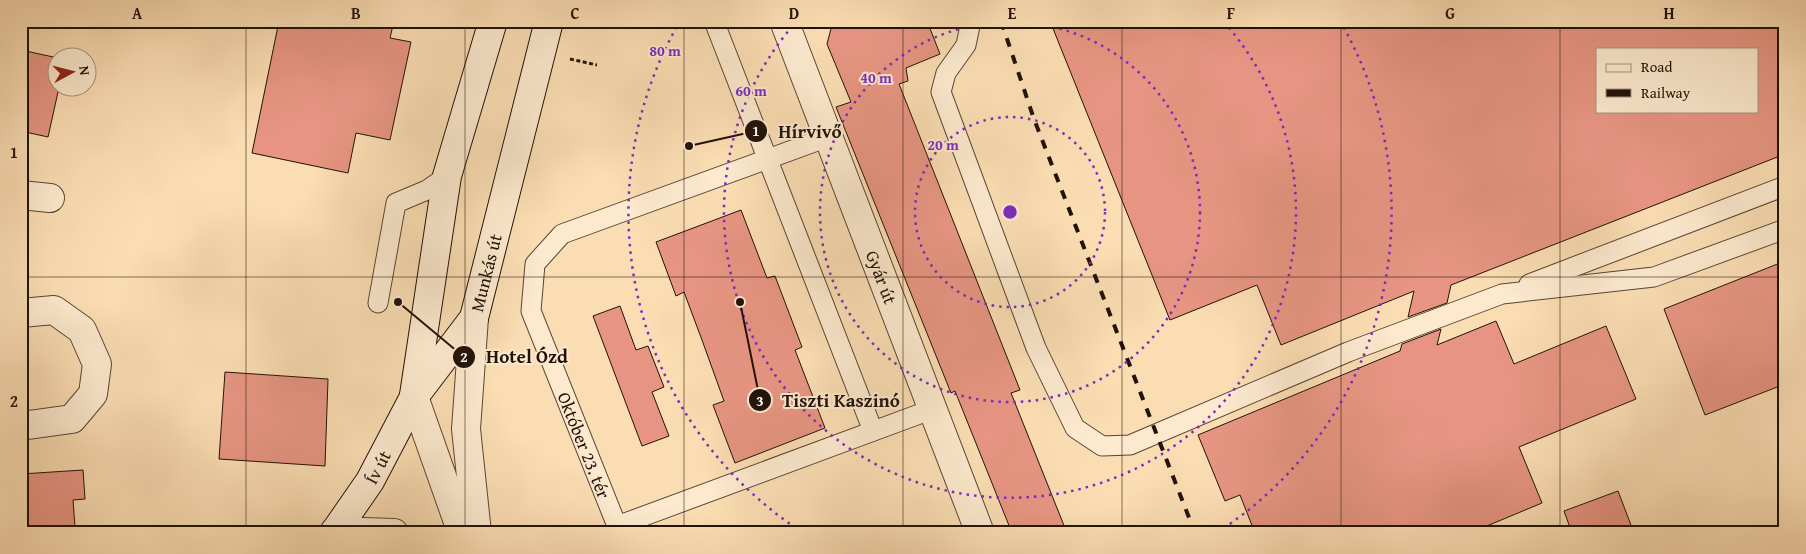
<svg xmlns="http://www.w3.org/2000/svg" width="1806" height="554" font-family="'Gentium Book Plus',serif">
<rect width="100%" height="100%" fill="#fbddb3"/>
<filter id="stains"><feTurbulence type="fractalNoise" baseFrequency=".004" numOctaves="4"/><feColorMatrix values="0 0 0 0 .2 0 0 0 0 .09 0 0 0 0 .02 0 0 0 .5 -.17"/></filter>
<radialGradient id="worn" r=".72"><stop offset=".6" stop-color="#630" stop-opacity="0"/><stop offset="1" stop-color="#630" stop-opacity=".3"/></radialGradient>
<g fill="#e79582" stroke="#211208" fill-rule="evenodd">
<polygon points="279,21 394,21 390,38 411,42 390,140 356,133 348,173 252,153"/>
<polygon points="833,21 927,21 940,54 906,68 908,81 899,84 1020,390 1011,393 1067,533 1012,533 955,391 951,393 836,107 851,102 827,44"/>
<path d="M 1050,21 L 1785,21 L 1785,154 L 1451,285 L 1447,303 L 1408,317 L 1414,291 L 1281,345 L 1257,285 L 1170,320 ZM 1597,49 L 1757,49 L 1757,111 L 1597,111 Z"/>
<polygon points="21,50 58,58 58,92 48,137 21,131"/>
<polygon points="741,210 767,278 775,276 802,347 795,350 825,428 735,463 713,405 724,401 702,340 684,292 676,296 656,242"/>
<polygon points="1785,261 1785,384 1705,415 1664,309"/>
<polygon points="620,306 636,350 648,346 664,387 652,392 669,436 642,446 593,316"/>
<polygon points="1496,321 1514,364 1606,326 1636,399 1519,447 1542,503 1470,533 1255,533 1240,495 1225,501 1198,435 1400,351 1402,344 1441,329 1437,345"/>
<polygon points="225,372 328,379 325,466 219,459"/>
<polygon points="83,470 85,499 73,500 75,527 21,531 21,474"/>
<polygon points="1618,491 1634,533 1572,533 1564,511"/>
</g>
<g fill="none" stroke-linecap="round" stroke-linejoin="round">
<g stroke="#584533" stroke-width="21">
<g id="service">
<polyline points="714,21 873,431"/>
<polyline points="971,21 966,45 946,73 941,92 1036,348 1075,428 1102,446 1130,445 1348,352 1502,294 1654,277 1785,229"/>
<path id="s1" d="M 828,137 L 562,234 L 535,264 L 531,311 L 617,526 L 933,409"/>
<polyline points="1529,284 1785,186"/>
<polyline points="378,303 396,203 427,190 447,176"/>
</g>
</g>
<g stroke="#584533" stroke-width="30">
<g id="minor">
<path id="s2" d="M 784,21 L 980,533"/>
<polyline points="21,195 50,198"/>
<polyline points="21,313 54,310 82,330 97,364 93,394 72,419 21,426"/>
<polyline points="474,318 466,429 477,533"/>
<polyline points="414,397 462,533"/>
<polyline points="335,531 394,533"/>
</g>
</g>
<g stroke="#211208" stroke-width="30">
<g id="secondary">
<polyline points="414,395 447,176 493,21"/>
<path id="s3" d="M 334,533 L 370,481 L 414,397 L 474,318 L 549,21"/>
</g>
</g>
<polyline stroke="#211208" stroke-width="3" stroke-dasharray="4 2.5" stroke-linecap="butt" points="570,59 597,65"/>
<use href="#service" stroke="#fce9ce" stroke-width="19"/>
<use href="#minor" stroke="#fce9ce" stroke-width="28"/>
<use href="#secondary" stroke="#fce9ce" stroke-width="28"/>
<polyline stroke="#211208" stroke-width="4" stroke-dasharray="9 9" stroke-linecap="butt" points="1001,21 1034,119 1195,533"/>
</g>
<path fill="none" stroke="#211208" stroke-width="1" stroke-opacity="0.55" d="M 246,21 L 246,533M 465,21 L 465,533M 684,21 L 684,533M 903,21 L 903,533M 1122,21 L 1122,533M 1341,21 L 1341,533M 1560,21 L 1560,533M 21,277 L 1785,277"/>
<g fill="none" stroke="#7b2cbf" stroke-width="2.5" stroke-dasharray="2.5 5">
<circle cx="1010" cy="212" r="95"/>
<circle cx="1010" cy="212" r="190"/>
<path d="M1224 22A286 286 0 1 1 796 22"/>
<path d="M802 532A381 381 0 0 1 680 21M1340 21A381 381 0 0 1 1218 532"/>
</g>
<g text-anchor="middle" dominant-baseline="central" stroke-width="4" stroke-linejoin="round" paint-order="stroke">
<g font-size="18" fill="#211208" stroke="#fce9ce">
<text stroke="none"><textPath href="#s3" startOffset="304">Munkás út</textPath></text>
<text stroke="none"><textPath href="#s2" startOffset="274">Gyár út</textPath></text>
<text stroke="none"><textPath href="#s1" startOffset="515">Október 23. tér</textPath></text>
<text stroke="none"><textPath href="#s3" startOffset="79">Ív út</textPath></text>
</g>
</g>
<circle cx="1010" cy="212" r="8" fill="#7b2cbf" stroke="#fce9ce" stroke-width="2.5"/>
<g font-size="15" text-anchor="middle" font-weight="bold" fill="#7b2cbf" stroke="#fce9ce" stroke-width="4" stroke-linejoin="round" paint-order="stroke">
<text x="665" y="56">80 m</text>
<text x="876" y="83">40 m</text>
<text x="751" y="96">60 m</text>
<text x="943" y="150">20 m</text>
</g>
<path fill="none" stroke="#211208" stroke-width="2" d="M689 146L756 131M398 302L464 357M740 302L760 400"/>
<g fill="#211208" stroke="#fce9ce" stroke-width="2">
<circle cx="689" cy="146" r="5"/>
<circle cx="398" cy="302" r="5"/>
<circle cx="740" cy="302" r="5"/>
<circle cx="756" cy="131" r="12"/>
<circle cx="464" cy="357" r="12"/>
<circle cx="760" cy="400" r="12"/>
</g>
<g font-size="15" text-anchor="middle" font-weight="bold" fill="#fff">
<text x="756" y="136">1</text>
<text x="464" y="362">2</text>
<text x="760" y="406">3</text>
</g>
<g font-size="19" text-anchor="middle" font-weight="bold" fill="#211208" stroke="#fce9ce" stroke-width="4" stroke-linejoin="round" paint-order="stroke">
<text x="810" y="138">Hírvivő</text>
<text x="527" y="363">Hotel Ózd</text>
<text x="841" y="407">Tiszti Kaszinó</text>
</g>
<rect width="1806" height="554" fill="none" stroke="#fbddb3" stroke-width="55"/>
<rect x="1596" y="48" width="162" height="65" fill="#fce9ce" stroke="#a4937f"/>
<rect x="1606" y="64" width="25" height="8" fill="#fce9ce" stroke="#a4937f"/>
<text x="1641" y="72" font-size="15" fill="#211208">Road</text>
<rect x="1606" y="89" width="25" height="8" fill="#211208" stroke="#a4937f"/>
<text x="1641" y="98" font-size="15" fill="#211208">Railway</text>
<g transform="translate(72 72) rotate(83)"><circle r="24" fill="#fce9ce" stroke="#a4937f"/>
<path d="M0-4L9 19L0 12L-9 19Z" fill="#8f2418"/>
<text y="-8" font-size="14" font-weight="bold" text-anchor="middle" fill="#211208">N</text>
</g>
<rect x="28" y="28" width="1750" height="498" fill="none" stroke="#211208" stroke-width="2"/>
<g font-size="16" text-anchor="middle" font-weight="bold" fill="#211208">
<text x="137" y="19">A</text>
<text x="356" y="19">B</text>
<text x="575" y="19">C</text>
<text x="794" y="19">D</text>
<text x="1012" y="19">E</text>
<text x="1231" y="19">F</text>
<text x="1450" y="19">G</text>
<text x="1669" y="19">H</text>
<text x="14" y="158">1</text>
<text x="14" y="407">2</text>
</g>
<rect width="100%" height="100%" filter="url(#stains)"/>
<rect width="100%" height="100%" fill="url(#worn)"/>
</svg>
